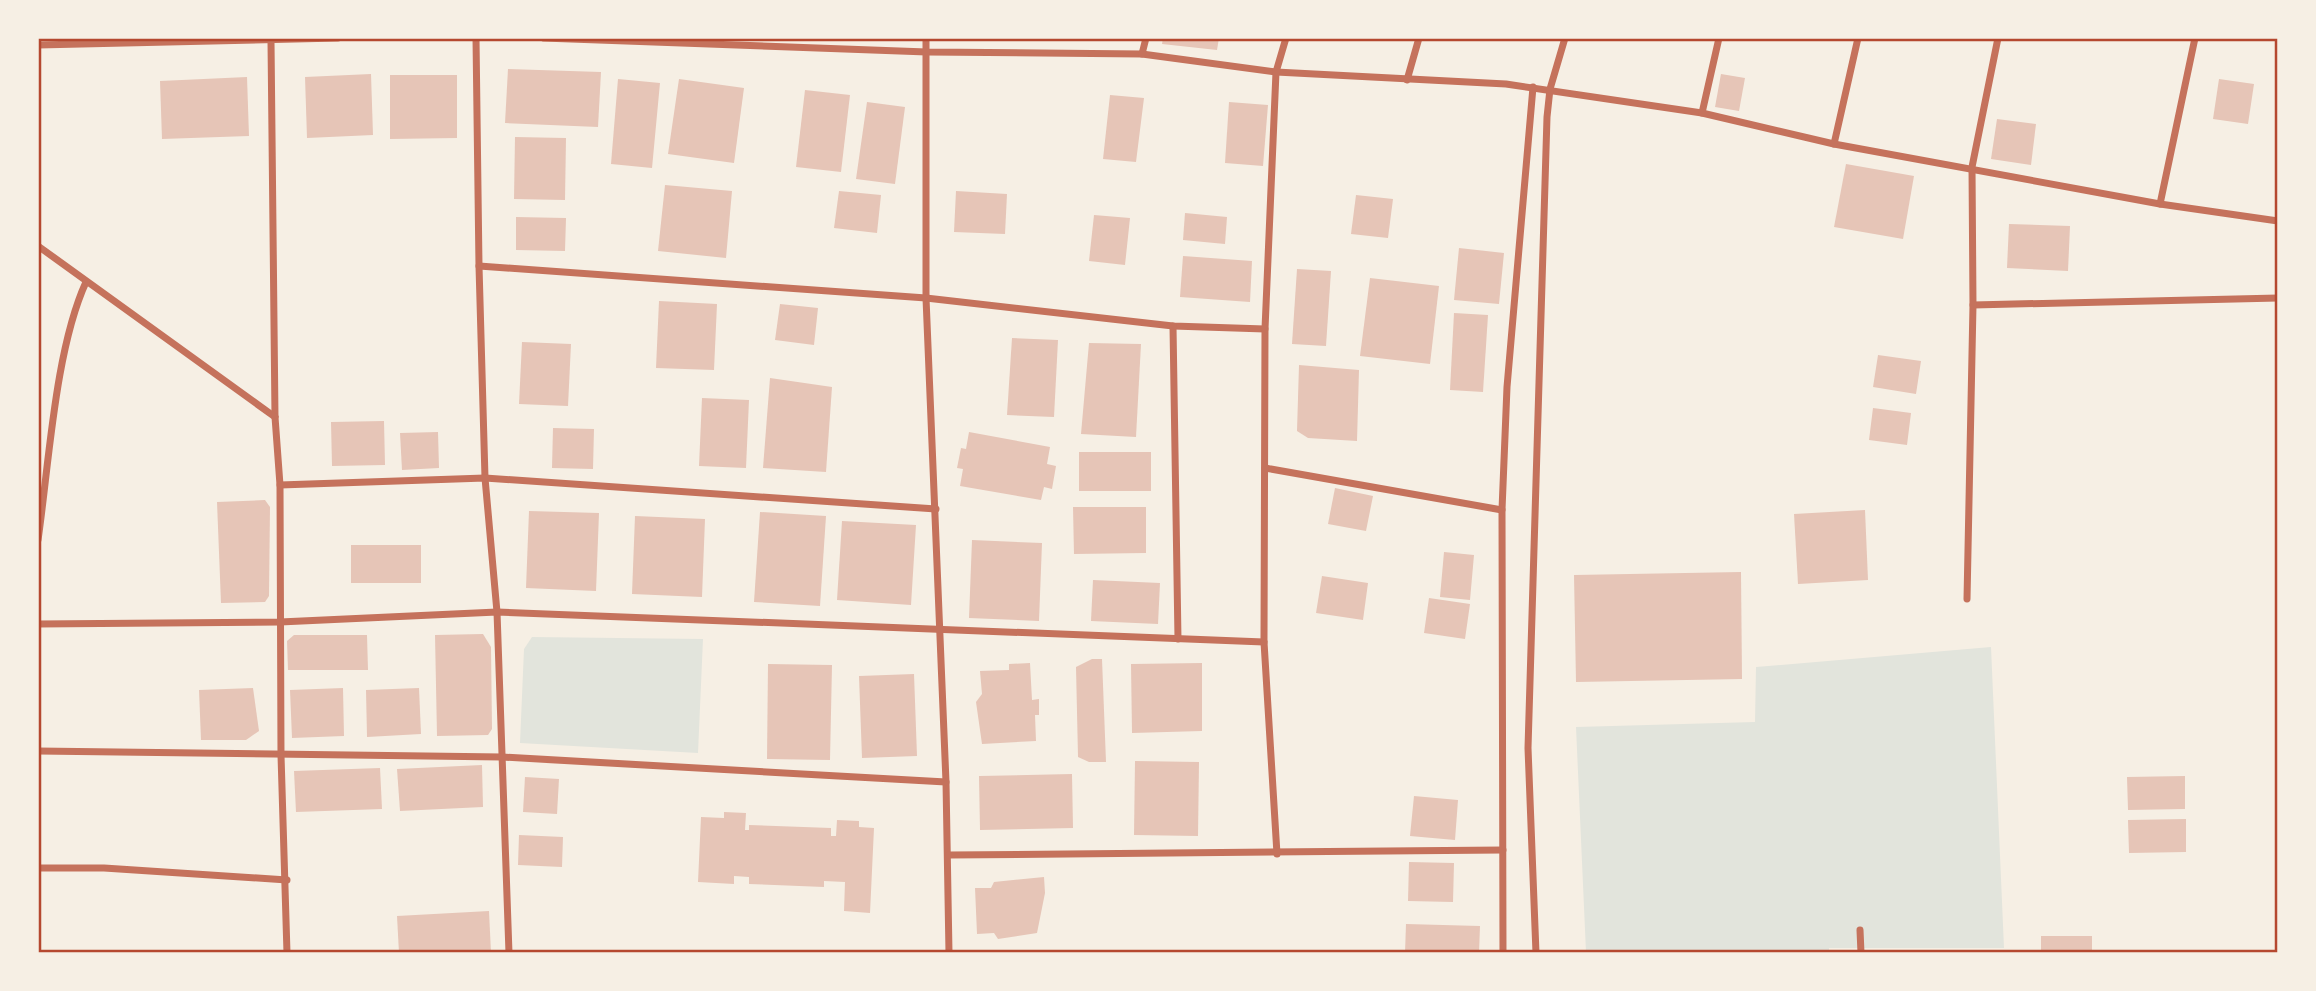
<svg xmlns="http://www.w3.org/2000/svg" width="2316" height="991" font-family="'Source Sans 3',sans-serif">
<rect width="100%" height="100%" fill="#f6efe4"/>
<g fill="#e2e4dc">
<polygon points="532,637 703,639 698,753 520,743 524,649"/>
<polygon points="1991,647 2004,948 1829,948 1829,953 1586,952 1576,727 1755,722 1756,667"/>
</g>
<g fill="#e6c5b7">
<polygon points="1163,38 1219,38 1217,50 1162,44"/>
<polygon points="508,69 601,72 598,127 505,123"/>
<polygon points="371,74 373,135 307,138 305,77"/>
<polygon points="1721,74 1745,78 1739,111 1715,107"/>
<polygon points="390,75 457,75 457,138 390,139"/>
<polygon points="247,77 249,136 162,139 160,81"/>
<polygon points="618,79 660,83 652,168 611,164"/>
<polygon points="679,79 744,88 734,163 668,154"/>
<polygon points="2219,79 2254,84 2248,124 2213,119"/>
<polygon points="805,90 850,95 841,172 796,167"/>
<polygon points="1110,95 1144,98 1136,162 1103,159"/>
<polygon points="867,102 905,107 895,184 856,179"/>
<polygon points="1229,102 1268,105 1263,166 1225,163"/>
<polygon points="1997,119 2036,124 2031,165 1991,159"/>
<polygon points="515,137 566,138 565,200 514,199"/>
<polygon points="1846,164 1914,176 1903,239 1834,227"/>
<polygon points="665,185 732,191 726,258 658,251"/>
<polygon points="839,191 881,195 877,233 834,228"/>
<polygon points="956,191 1007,194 1005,234 954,232"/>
<polygon points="1356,195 1393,199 1388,238 1351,234"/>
<polygon points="1185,213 1227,217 1225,244 1183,240"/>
<polygon points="1094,215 1130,218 1125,265 1089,261"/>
<polygon points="516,217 566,218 565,251 516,250"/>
<polygon points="2009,224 2070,226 2068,271 2007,268"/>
<polygon points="1459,248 1504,253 1499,304 1454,300"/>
<polygon points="1183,256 1252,261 1250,302 1180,297"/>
<polygon points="1297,269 1331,271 1326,346 1292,344"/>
<polygon points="1370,278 1439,286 1430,364 1360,356"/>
<polygon points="659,301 717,304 714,370 656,368"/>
<polygon points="780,304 818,308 814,345 775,340"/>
<polygon points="1454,313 1488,315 1483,392 1450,390"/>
<polygon points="1012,338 1058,340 1054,417 1007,415"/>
<polygon points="522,342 571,344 568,406 519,404"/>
<polygon points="1089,343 1141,344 1136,437 1081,434"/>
<polygon points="1878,355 1921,361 1916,394 1873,387"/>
<polygon points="1299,365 1359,370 1357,441 1308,438 1297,431"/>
<polygon points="770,378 832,387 826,472 763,468"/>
<polygon points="702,398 749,400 746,468 699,466"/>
<polygon points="1873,408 1911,413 1907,445 1869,440"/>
<polygon points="384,421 385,465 332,466 331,422"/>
<polygon points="553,428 594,429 593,469 552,468"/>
<polygon points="438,432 439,468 402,470 400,433"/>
<polygon points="969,432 1050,447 1047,464 1056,466 1052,489 1044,487 1041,500 960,486 963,469 957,468 961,448 966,449"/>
<rect x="1079" y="452" width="72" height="39"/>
<polygon points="1335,488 1373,496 1366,531 1328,524"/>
<polygon points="265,500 270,507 269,596 265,602 221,603 217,502"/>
<polygon points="1073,507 1146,507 1146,553 1074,554"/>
<polygon points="1865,510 1868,580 1798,584 1794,514"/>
<polygon points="529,511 599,513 596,591 526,588"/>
<polygon points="760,512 826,516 820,606 754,602"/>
<polygon points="635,516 705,519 702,597 632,594"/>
<polygon points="842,521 916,525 911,605 837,600"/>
<polygon points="972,540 1042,543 1039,621 969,618"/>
<rect x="351" y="545" width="70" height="38"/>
<polygon points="1444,552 1474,555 1470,600 1440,597"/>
<polygon points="1741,572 1742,679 1576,682 1574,575"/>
<polygon points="1322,576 1368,583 1363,620 1316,613"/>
<polygon points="1093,580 1160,583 1158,624 1091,621"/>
<polygon points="1429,598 1470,604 1465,639 1424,633"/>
<polygon points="483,634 491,647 492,729 488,735 437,736 435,635"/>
<polygon points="294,635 367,635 368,670 288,670 287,641"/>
<polygon points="1092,659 1102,659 1106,762 1089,762 1078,757 1076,667"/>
<polygon points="1030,663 1032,700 1039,699 1039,715 1035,715 1036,741 982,744 976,702 982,694 980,671 1009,670 1009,664"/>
<polygon points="1202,663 1202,731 1132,733 1131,664"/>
<polygon points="768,664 832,665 830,760 767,759"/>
<polygon points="914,674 917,756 862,758 859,676"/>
<polygon points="253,688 259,731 246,740 201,740 199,690"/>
<polygon points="343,688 344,736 292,738 290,690"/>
<polygon points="419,688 421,734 367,737 366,690"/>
<polygon points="1135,761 1199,762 1198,836 1134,835"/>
<polygon points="482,765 483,807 400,811 397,769"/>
<polygon points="380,768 382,809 296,812 294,771"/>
<polygon points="1072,774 1073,828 980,830 979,776"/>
<polygon points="2185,776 2185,809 2128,810 2127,777"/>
<polygon points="525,777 559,779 557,814 523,812"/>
<polygon points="1414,796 1458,800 1455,840 1410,836"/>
<polygon points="724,812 746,813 745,830 749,830 749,825 831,828 831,836 836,836 837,820 859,821 859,827 874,828 870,913 844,911 845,882 824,881 824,887 749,884 749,877 734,876 734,884 698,882 701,817 724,818"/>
<polygon points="2186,819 2186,852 2129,853 2128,820"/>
<polygon points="519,835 563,837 562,867 518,865"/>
<polygon points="1409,862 1454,863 1453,902 1408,901"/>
<polygon points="1044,877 1045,893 1037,933 998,939 994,933 977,934 975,888 991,888 994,882"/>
<polygon points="489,911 491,953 399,953 397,916"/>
<polygon points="1406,924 1480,926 1479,953 1405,953"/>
<rect x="2041" y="936" width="51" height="17"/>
</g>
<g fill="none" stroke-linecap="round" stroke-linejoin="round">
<g stroke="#c5725c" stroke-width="7">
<polyline points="476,38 479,266 485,478 497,612 509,953"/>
<polyline points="543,38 927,52 1142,54 1276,72 1506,84 1702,113 1834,144 2160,204 2278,221"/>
<polyline points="926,38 926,298 946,782 949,953"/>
<polyline points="271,41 275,417 280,485 281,755 287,953"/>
<polyline points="38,45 338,38"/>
<polyline points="1142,54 1146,38"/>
<polyline points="1407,80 1419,38"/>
<polyline points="1702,113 1719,38"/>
<polyline points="1834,144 1858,38"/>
<polyline points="2160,204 2195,38"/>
<polyline points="38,246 275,417"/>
<polyline points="479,266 926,298 1173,326 1265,329"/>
<polyline points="1973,305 2278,298"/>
<polyline points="1173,326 1178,639"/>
<polyline points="1265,468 1502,510"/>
<polyline points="280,485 485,478 936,509"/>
<path d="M 38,540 C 49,464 55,350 86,282"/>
<polyline points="1967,599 1973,305 1972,167 1998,38"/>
<polyline points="38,624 280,622 497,612 1264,642"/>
<polyline points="38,751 502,757 946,782"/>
<polyline points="1277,854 1264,642 1265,329 1276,72 1286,38"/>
<polyline points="949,855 1503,850"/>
<polyline points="38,868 104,868 287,880"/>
<polyline points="1860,930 1861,953"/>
<polyline points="1503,953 1502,510 1507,387 1533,87"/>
<polyline points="1536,953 1528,748 1547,117 1550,89 1565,38"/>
</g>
</g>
<rect width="2316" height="991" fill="none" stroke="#f6efe4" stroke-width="80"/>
<rect x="40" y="40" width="2236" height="911" fill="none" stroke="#b5482f" stroke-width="2.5"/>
</svg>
